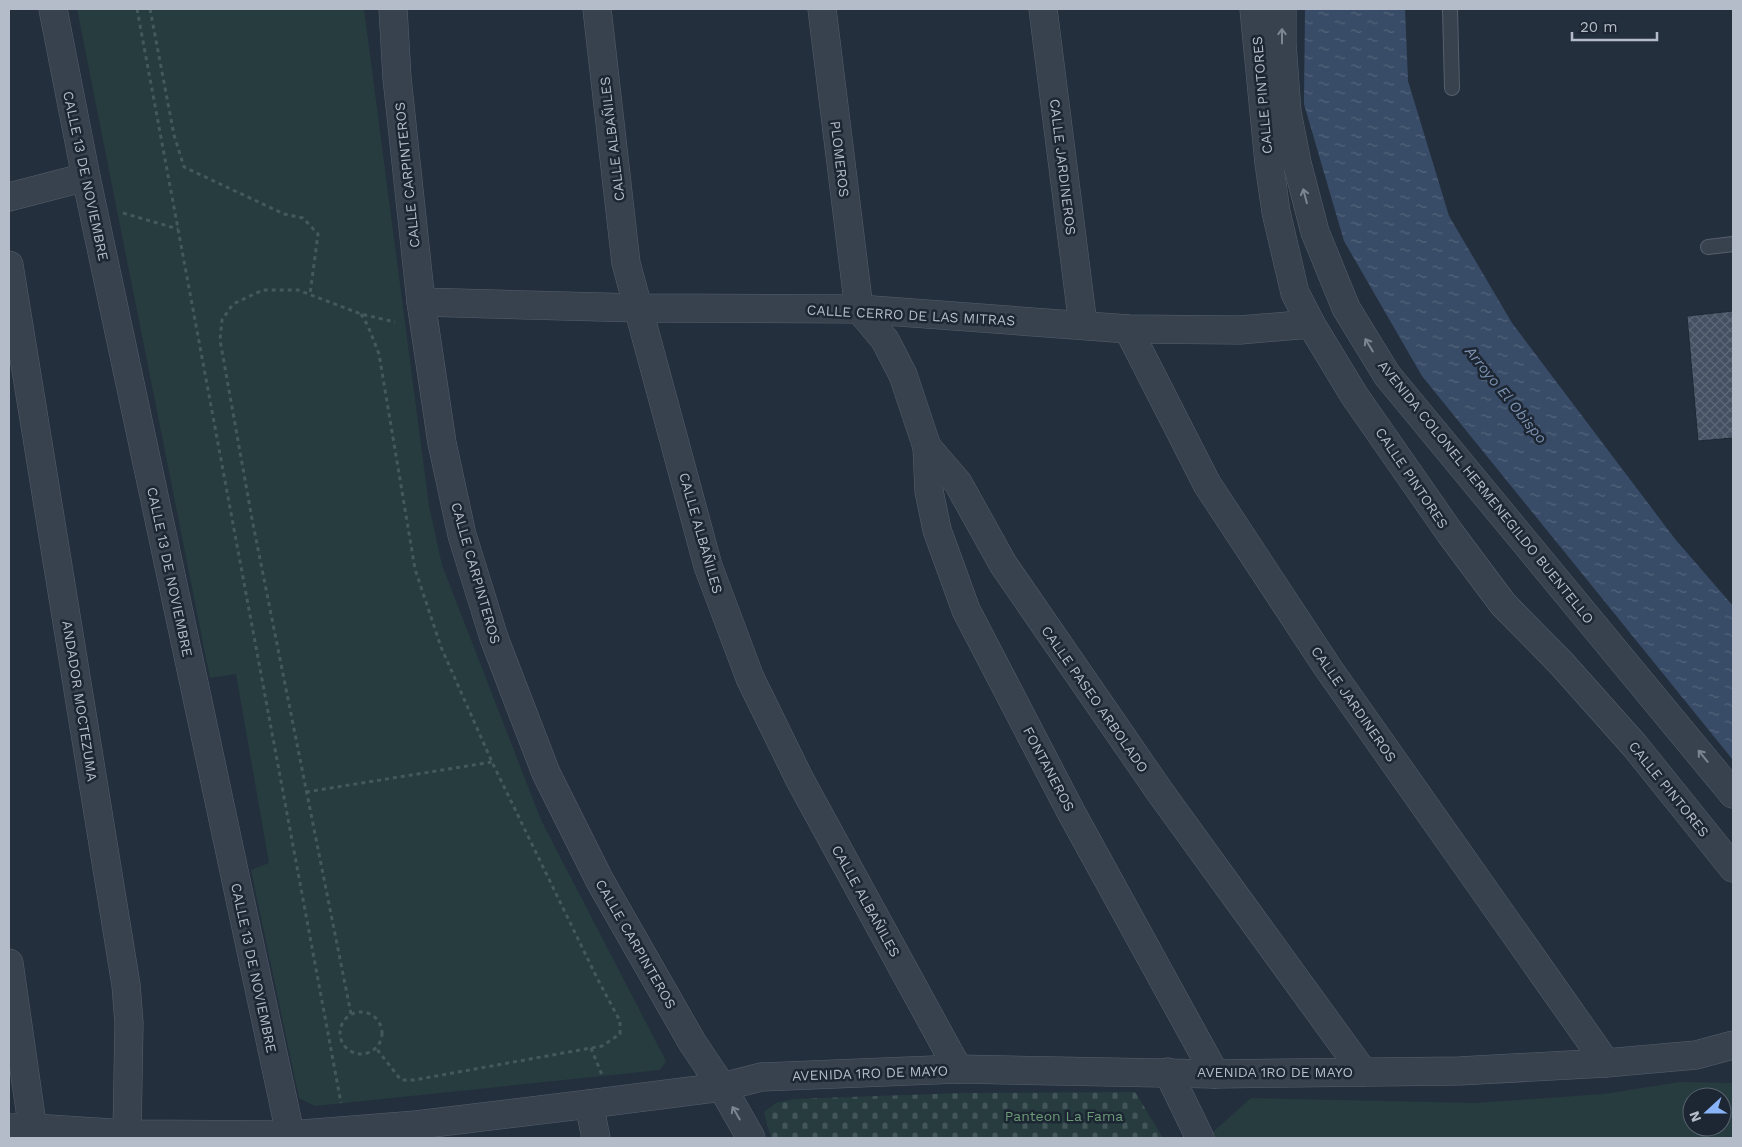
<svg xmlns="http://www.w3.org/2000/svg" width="1742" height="1147" font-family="'Work Sans',sans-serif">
<defs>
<pattern id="cemetery-stones" width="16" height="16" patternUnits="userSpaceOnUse" patternTransform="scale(1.25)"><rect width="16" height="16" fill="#263c3f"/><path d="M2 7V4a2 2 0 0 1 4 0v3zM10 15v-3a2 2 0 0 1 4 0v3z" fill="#435659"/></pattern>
<pattern id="water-ripples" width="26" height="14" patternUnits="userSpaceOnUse" patternTransform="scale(1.25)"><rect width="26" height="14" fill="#394c67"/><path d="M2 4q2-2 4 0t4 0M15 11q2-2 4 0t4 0" fill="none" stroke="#53647b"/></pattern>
<pattern id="building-cross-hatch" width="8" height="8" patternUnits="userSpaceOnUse" patternTransform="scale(1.25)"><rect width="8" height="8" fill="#455162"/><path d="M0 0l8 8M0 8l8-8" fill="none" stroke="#5d6877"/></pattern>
</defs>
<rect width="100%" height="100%" fill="#242f3e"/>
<polygon fill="url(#cemetery-stones)" points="1135,1092 1163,1138 771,1138 764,1112 776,1103 794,1099 962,1093"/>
<g fill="#263c3f" fill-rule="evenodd">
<polygon points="77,9 364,9 429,506 442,565 541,820 666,1061 660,1070 315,1106 299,1098 251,870 269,863 236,674 210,678"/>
<path d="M 1679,1082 L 1733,1083 L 1733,1138 L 1215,1138 L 1212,1133 L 1251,1098 L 1475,1103 L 1604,1094 ZM 1692,1097 L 1722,1097 L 1722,1127 L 1692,1127 Z"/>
</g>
<polygon fill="url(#water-ripples)" points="1305,9 1405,9 1408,81 1449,216 1512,323 1675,539 1733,606 1733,760 1422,376 1344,241 1304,104"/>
<polygon fill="url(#building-cross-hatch)" stroke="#1f2835" points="1733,311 1733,438 1698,441 1687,316"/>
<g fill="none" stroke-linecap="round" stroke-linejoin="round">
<g stroke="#565f6c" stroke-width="16">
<g id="service">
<polyline points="1450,9 1452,88"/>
<polyline points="1708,247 1733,244"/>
</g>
</g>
<g stroke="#565f6c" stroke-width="29">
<g id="minor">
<polyline points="53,9 86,177 291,1138"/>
<polyline points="393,9 397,78 421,302 442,443 462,535 494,638 546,773 600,881 692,1042 722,1087"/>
<polyline points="597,9 626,263 708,566 750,678 800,780 958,1069"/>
<polyline points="822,9 859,309 885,340 903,375 927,447 958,483 1003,564 1160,792 1363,1072"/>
<polyline points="1043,9 1083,325"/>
<polyline points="1254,9 1269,163 1276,212 1295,293 1311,324 1354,395 1450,533 1503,604 1561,663 1635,746 1733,868"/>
<polyline points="9,197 86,177"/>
<polyline points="9,265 126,985 129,1023 127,1134 128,1138"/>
<polyline points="421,302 639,308 859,309 1128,329 1240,330 1311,324"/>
<polyline points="1128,329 1207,484 1328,668 1606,1063"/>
<polyline points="927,447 929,491 937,530 966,610 1071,812 1215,1074"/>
<polyline points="9,963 34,1138"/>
<polyline points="1168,1072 1200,1138"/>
<polyline points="589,1104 596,1138"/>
</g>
</g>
<g stroke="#565f6c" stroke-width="29">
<g id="tertiary">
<polyline points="1282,9 1282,44 1287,112 1297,163 1315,232 1346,308 1387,375 1733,794"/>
<polyline points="722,1087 751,1138"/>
<polyline points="9,1128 33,1128 127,1134 290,1135 416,1125 589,1104 722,1087 761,1077 958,1069 1215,1074 1459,1071 1606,1063 1696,1055 1733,1045"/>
</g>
</g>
<g stroke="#44595c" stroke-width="3" stroke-dasharray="4 4" stroke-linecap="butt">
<polyline points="137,9 341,1103"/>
<polyline points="150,9 174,135 184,167 284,214 303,218 318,234 310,294"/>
<polyline points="123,213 178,229"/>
<polyline points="361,314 368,326 379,354 415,569 441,647 492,762 597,978 620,1021 620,1034 602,1046 414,1080 401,1080 376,1048"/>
<polyline points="306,792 492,762"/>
<circle cx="361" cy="1033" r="21"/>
<polyline points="351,1014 252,519 220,340 222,320 233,304 263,290 298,290 361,314 395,322"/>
<polyline points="591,1048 602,1075"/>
</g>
<use href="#service" stroke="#38414e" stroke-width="14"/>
<use href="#minor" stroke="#38414e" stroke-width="28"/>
<use href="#tertiary" stroke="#38414e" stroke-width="28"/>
</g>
<defs><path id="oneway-shaft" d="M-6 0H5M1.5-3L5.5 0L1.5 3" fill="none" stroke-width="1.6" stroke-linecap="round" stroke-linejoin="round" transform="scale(1.25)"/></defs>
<g stroke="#7c8592">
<use href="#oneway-shaft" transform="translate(1282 36) rotate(-90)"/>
<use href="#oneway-shaft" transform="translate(1305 196) rotate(-105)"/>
<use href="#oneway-shaft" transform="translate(1369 345) rotate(-121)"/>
<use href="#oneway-shaft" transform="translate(1703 756) rotate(-129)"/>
<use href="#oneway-shaft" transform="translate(736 1113) rotate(-120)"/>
</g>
<g text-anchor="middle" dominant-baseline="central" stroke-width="5" stroke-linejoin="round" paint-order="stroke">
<g font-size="14" fill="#b4bcc9" stroke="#1d2633">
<text transform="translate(1262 95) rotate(-95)">CALLE PINTORES</text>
<text transform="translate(612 139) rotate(-97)">CALLE ALBAÑILES</text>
<text transform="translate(840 159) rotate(83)">PLOMEROS</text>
<text transform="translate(1063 167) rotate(83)">CALLE JARDINEROS</text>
<text transform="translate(407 175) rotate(-96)">CALLE CARPINTEROS</text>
<text transform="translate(86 176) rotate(78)">CALLE 13 DE NOVIEMBRE</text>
<text transform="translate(911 315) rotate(3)">CALLE CERRO DE LAS MITRAS</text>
<text transform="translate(1412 478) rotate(56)">CALLE PINTORES</text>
<text transform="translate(1486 492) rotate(51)">AVENIDA COLONEL HERMENEGILDO BUENTELLO</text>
<text transform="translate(701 533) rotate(74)">CALLE ALBAÑILES</text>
<text transform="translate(170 572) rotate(78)">CALLE 13 DE NOVIEMBRE</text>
<text transform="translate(476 573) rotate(74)">CALLE CARPINTEROS</text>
<text transform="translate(1095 699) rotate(55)">CALLE PASEO ARBOLADO</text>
<text transform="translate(80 701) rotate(81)">ANDADOR MOCTEZUMA</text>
<text transform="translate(1354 704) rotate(55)">CALLE JARDINEROS</text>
<text transform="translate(1049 769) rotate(62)">FONTANEROS</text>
<text transform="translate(1669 789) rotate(51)">CALLE PINTORES</text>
<text transform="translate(866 901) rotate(61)">CALLE ALBAÑILES</text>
<text transform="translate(636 944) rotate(60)">CALLE CARPINTEROS</text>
<text transform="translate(254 968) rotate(78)">CALLE 13 DE NOVIEMBRE</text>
<text x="1275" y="1072">AVENIDA 1RO DE MAYO</text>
<text transform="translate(870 1073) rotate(-2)">AVENIDA 1RO DE MAYO</text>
</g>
<g font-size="14" fill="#6b9a76" stroke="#1d2633">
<text x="1064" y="1116">Panteon La Fama</text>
</g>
<g font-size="15" font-style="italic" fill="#7c92b1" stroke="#1d2633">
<text transform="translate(1506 395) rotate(51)">Arroyo El Obispo</text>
</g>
</g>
<rect width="1742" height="1147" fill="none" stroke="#b4bcc9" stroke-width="20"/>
<g transform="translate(1707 1112) rotate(249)"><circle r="24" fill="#1d2633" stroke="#59626f"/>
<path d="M0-4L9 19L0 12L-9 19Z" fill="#8ab4f8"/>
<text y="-8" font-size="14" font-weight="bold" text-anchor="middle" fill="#b4bcc9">N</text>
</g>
<path d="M1572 32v8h85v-8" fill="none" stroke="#b4bcc9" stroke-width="2.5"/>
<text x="1580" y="32" font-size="15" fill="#b4bcc9" stroke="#1d2633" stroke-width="4" paint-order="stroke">20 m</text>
</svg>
